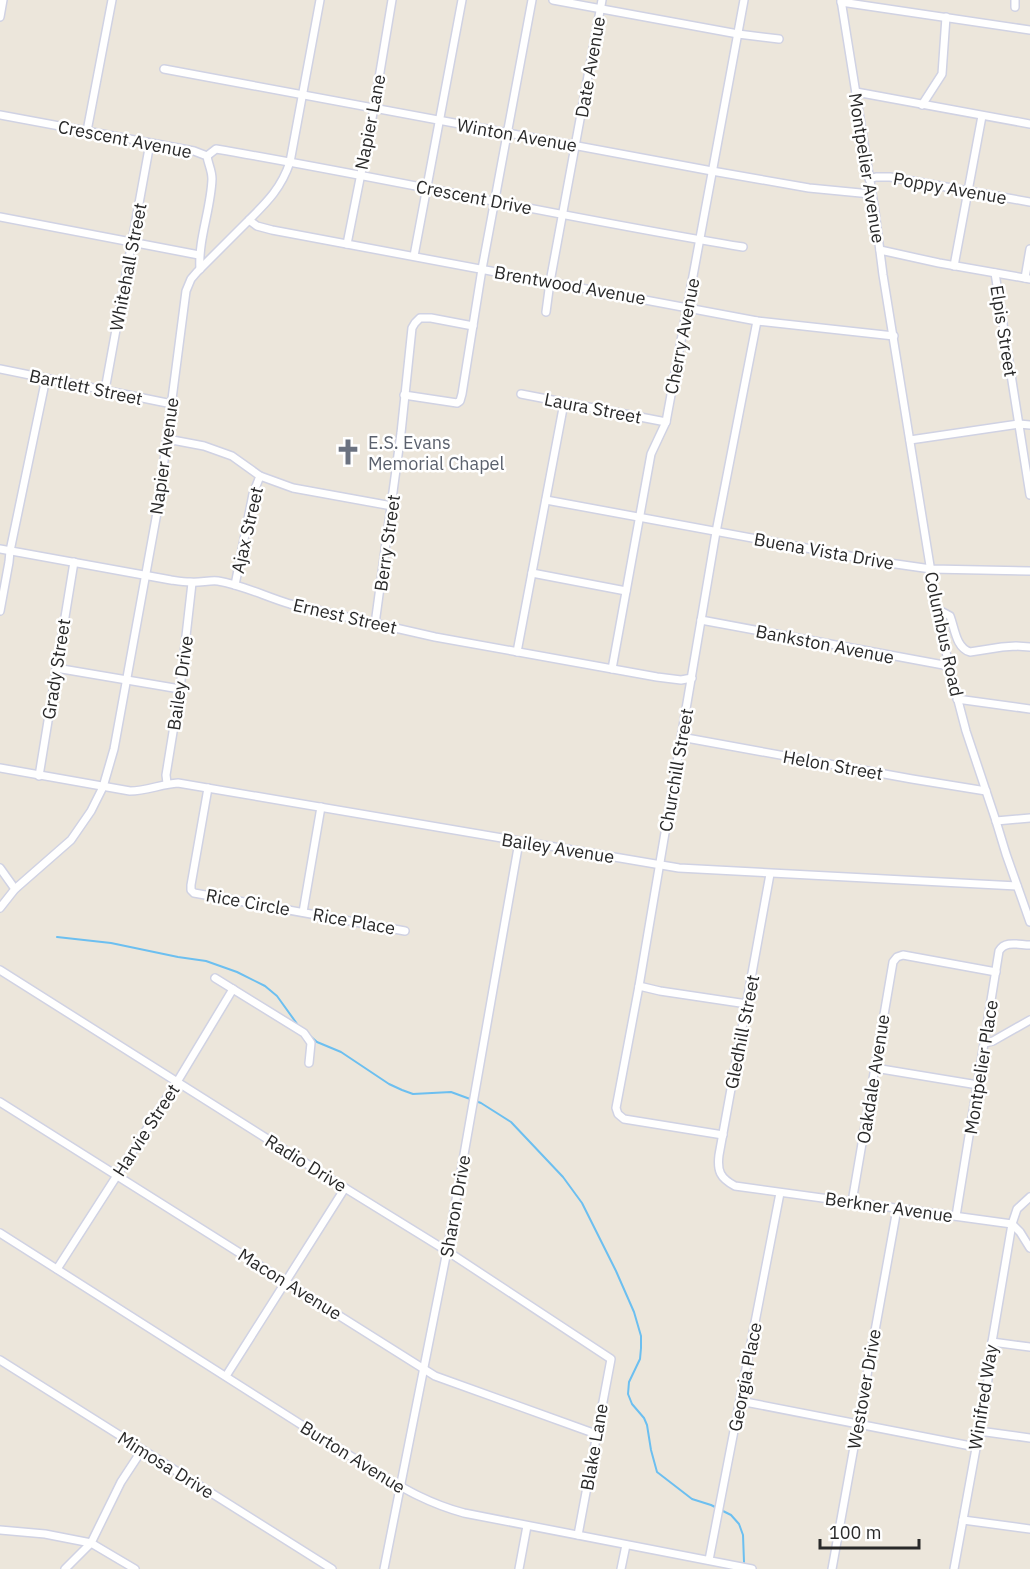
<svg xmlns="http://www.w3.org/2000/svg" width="1030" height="1569" font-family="'IBM Plex Sans',sans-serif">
<rect width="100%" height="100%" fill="#ece6db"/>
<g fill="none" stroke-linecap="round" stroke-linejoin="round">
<g stroke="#6cbff0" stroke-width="2">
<polyline points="57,937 111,943 178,957 206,961 237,972 265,986 277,996 300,1028"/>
<polyline points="309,1035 317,1042 341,1052 389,1084 402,1090 413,1094 451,1092 481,1103 511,1122 563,1177 582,1203 616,1271 634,1312 641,1336 641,1348 640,1359 629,1382 628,1394 632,1404 644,1418 647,1425 651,1450 657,1472 692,1499 711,1505 731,1515 739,1524 743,1535 744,1562"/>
</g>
<g stroke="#d0d2e3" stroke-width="10">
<g id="minor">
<polyline points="553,0 738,34 779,39"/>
<polyline points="841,0 875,212 883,275 937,609 949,666 966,731 996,821 1006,854 1030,922"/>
<polyline points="1015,0 1015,7"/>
<polyline points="841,2 1030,30"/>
<polyline points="0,17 3,0"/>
<polyline points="164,69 712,171 809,188 871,194"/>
<polyline points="856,92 1030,124"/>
<polyline points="922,105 942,74 946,17"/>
<polyline points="0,115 194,151 207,156"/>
<polyline points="87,131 112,0"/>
<path d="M 207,156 L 216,149 C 392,179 566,218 743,247"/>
<polyline points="869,179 876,177 890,177 1030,202"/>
<polyline points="0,217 199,255"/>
<polyline points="249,220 257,226 272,230 757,321 894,336"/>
<polyline points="347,244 374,108 392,0"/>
<polyline points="880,250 939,263 1030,279"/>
<polyline points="414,256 462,0"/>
<polyline points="954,266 982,116"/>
<path d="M 200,269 C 198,239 211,209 212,179 C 212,170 208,164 207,156"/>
<polyline points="995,273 1030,495"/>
<polyline points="1025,278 1030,249"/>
<polyline points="546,312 550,282 602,0"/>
<polyline points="0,369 172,404"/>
<polyline points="105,390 150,143"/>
<polyline points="521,394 666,422"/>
<polyline points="404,395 457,403 460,401 462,394 482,269 532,0"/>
<polyline points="167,439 204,446 232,456 260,476 293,488 392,506"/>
<polyline points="910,440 1019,424 1030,425"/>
<polyline points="546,500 882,562 931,569 1030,571"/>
<path d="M 0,549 L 171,580 C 178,581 184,582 190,582 C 200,583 209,580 218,581 C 243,585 266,597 290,604 L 435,637 L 657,677 L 681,680 L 692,678"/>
<polyline points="532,573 626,591"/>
<polyline points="235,585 253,494 260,476"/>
<path d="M 937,609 L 950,616 C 955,629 956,648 970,652 L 1002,647 L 1016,646 L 1030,647"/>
<polyline points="0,611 9,562 10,551 46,378"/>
<polyline points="701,620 949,666"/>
<polyline points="375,624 401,433 412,328 415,323 420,318 431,318 473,326"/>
<polyline points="517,652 564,403"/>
<polyline points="56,668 180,689"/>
<polyline points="612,669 651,454 666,422 744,0"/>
<polyline points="957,699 1030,709"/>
<polyline points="681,737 912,779 986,791"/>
<path d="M 0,768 L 130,791 C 147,791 161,784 178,783 L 679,868 L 1017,886"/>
<polyline points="39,776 74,562"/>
<polyline points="167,783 166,775 180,689 192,583"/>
<polyline points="208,788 191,885 191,890 194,893 405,931"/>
<polyline points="996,821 1030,818"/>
<polyline points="0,868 15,889"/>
<path d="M 770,874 L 719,1155 C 717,1171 720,1178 735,1186 L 1012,1224"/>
<path d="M 0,908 L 15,889 L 71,840 L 91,811 L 103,787 L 114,749 L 158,507 L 186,291 L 191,279 L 197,272 C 213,256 230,239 247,222 C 266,203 281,189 290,162 L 320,0"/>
<polyline points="303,912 321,807"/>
<polyline points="0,970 345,1188 447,1251 611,1359 578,1535"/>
<polyline points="215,978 304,1033 311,1043 309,1063"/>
<polyline points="639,986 660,991 747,1004"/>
<polyline points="985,1043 993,1041 1030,1020"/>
<polyline points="875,1068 978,1085"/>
<polyline points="0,1102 435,1376 596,1434"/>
<polyline points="723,1135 624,1119 618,1114 616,1108 639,986 716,532 757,321"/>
<polyline points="852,1202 893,962 897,957 903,955 996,972"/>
<path d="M 956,1216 L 999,951 C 1005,940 1019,945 1030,945"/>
<polyline points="1012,1224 1020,1232 1030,1248"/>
<path d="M 0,1233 L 371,1469 C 403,1488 427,1503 464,1513 L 752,1569"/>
<polyline points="57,1269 177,1082 233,989"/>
<polyline points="992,1342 1030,1347"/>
<polyline points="0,1360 332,1569"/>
<polyline points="226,1376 345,1188"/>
<polyline points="740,1401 976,1447"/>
<polyline points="979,1431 1030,1438"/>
<polyline points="963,1520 1030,1529"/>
<polyline points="0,1530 45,1534 91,1543 135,1569"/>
<polyline points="709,1560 780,1193"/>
<polyline points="65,1569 91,1543 121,1482 142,1450"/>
<polyline points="384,1569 447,1251 519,842"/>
<polyline points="519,1569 527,1526"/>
<polyline points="621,1569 626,1545"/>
<polyline points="832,1569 897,1209"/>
<polyline points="954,1569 987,1388 992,1342 1012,1224 1017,1209 1030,1197"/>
</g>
</g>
<use href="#minor" stroke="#fff" stroke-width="7"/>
</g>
<defs>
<g id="church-bare" transform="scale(2.07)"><path d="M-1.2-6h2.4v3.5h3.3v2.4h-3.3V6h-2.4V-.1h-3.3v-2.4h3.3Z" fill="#6b7280" stroke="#fff" stroke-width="2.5" paint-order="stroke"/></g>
</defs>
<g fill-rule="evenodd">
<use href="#church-bare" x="348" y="452"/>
</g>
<g text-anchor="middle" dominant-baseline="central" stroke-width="5" stroke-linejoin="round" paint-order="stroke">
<g font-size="18" fill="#292929" stroke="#fff">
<text transform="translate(590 67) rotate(-80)">Date Avenue</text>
<text transform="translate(370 122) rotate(-79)">Napier Lane</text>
<text transform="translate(517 135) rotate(10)">Winton Avenue</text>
<text transform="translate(125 139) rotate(11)">Crescent Avenue</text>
<text transform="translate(867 168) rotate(81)">Montpelier Avenue</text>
<text transform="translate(950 188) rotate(10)">Poppy Avenue</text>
<text transform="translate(474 197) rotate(11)">Crescent Drive</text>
<text transform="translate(128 267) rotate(-79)">Whitehall Street</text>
<text transform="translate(570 285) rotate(10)">Brentwood Avenue</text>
<text transform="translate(1004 331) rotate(81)">Elpis Street</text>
<text transform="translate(682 336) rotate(-79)">Cherry Avenue</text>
<text transform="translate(86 387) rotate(12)">Bartlett Street</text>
<text transform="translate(593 408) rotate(11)">Laura Street</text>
<text transform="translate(164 456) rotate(-82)">Napier Avenue</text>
<text transform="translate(247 530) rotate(-77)">Ajax Street</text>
<text transform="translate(387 543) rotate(-82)">Berry Street</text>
<text transform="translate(824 551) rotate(10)">Buena Vista Drive</text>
<text transform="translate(345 616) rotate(13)">Ernest Street</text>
<text transform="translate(944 634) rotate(78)">Columbus Road</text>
<text transform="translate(825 644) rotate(11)">Bankston Avenue</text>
<text transform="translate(56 669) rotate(-81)">Grady Street</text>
<text transform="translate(180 683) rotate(-82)">Bailey Drive</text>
<text transform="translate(833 765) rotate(10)">Helon Street</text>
<text transform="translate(676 770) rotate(-80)">Churchill Street</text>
<text transform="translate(558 848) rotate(9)">Bailey Avenue</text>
<text transform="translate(248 902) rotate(10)">Rice Circle</text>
<text transform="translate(354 921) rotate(10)">Rice Place</text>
<text transform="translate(742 1032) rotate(-79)">Gledhill Street</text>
<text transform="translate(981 1067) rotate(-81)">Montpelier Place</text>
<text transform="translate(873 1079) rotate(-81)">Oakdale Avenue</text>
<text transform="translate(146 1130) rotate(-57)">Harvie Street</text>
<text transform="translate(306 1163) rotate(32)">Radio Drive</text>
<text transform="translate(455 1206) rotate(-80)">Sharon Drive</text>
<text transform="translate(889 1207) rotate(8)">Berkner Avenue</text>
<text transform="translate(290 1284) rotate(32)">Macon Avenue</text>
<text transform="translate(745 1377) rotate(-79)">Georgia Place</text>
<text transform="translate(864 1389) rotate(-80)">Westover Drive</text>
<text transform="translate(983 1397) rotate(-81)">Winifred Way</text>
<text transform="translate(594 1447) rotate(-80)">Blake Lane</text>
<text transform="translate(353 1457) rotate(32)">Burton Avenue</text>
<text transform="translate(166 1465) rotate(32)">Mimosa Drive</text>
</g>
<g font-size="18" fill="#5b616d" stroke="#fff" text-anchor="start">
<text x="368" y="442">E.S. Evans<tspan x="368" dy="21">Memorial Chapel</tspan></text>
</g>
</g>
<path d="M820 1539v9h99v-9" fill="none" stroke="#292929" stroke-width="3"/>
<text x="829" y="1539" font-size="18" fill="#292929" stroke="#ffffff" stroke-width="4.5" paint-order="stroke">100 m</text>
</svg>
